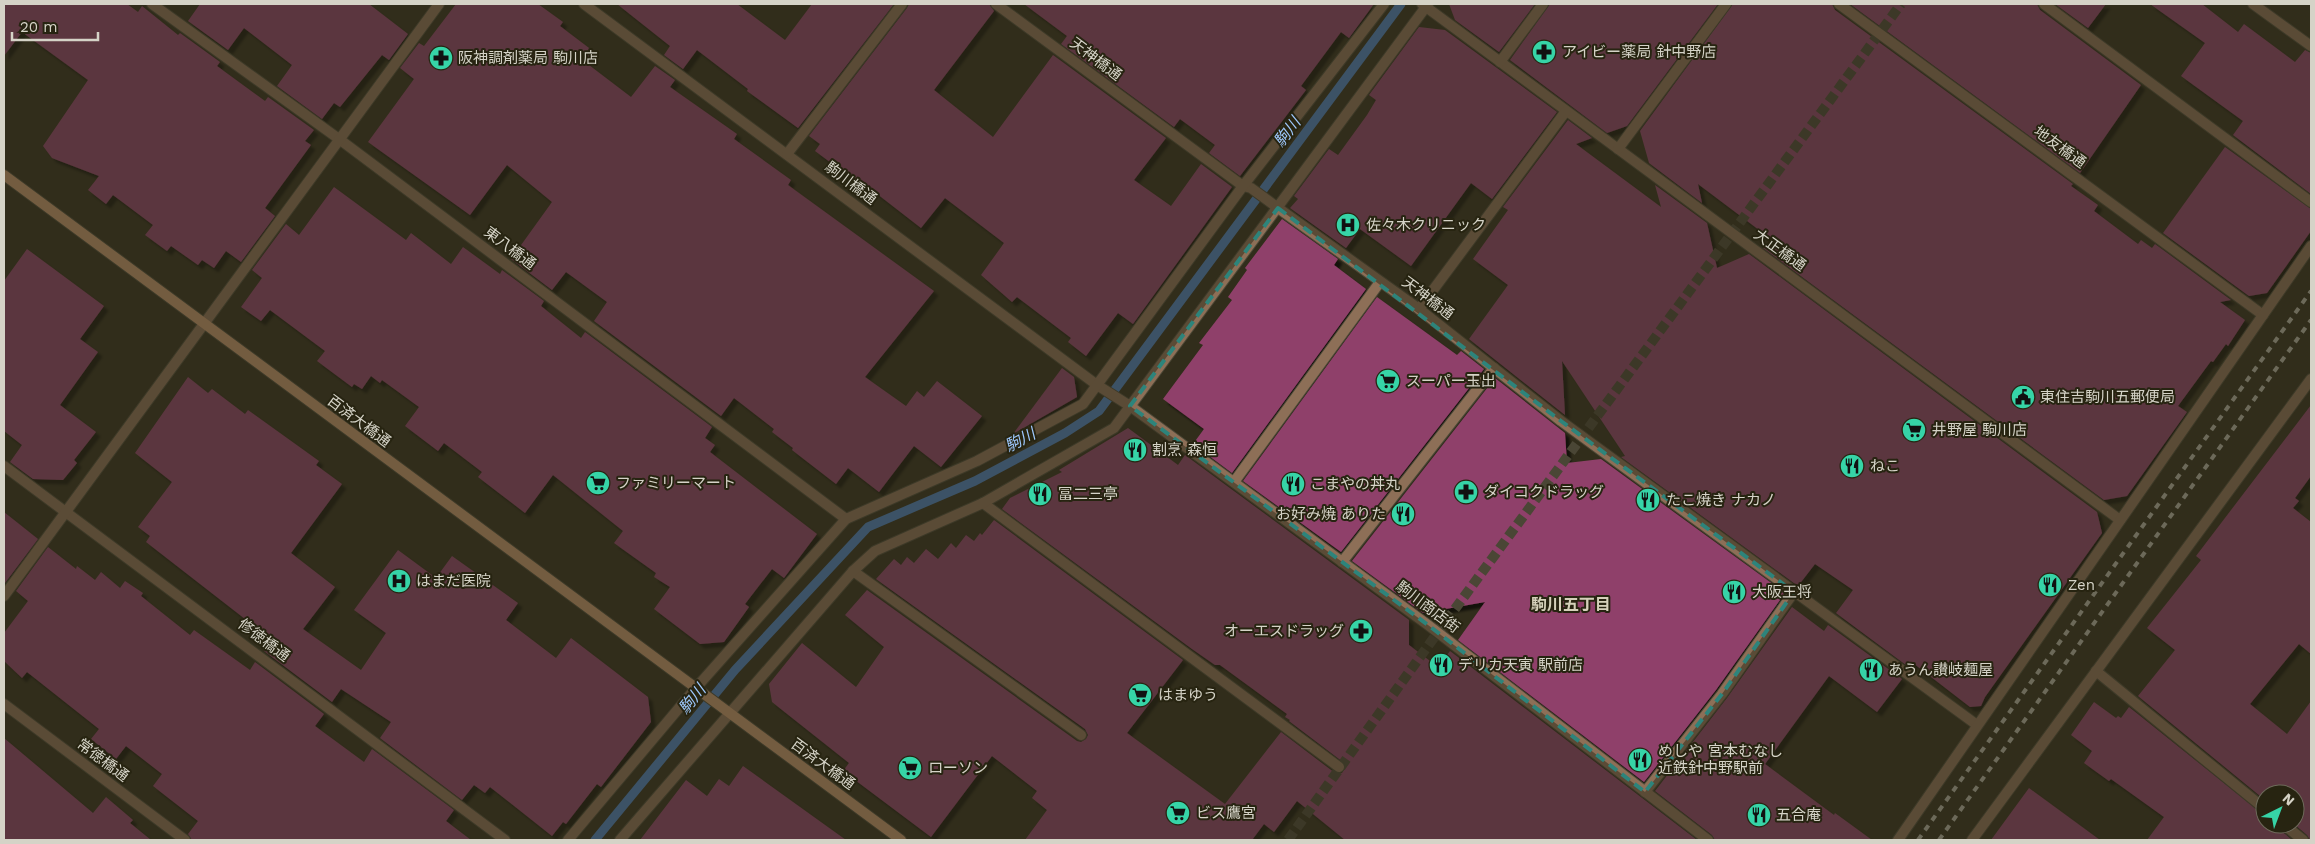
<svg xmlns="http://www.w3.org/2000/svg" width="2315" height="844" font-family="'Work Sans','Noto Sans JP',sans-serif">
<defs>
<filter id="shadow"><feDropShadow dx="4.5" dy="4.5" stdDeviation="1" flood-color="#0009"/></filter>
</defs>
<rect width="100%" height="100%" fill="#312d1b"/>
<g fill="none" stroke-linecap="round" stroke-linejoin="round">
<polyline stroke="#4a7fc0" stroke-width="9" points="595,840 735,670 868,527 975,481 1065,433 1099,411 1401,4"/>
</g>
<g fill="#8f416a" filter="url(#shadow)">
<polygon points="4,4 127,4 138,12 142,6 178,35 180,33 220,62 217,66 265,101 268,97 314,130 305,141 311,145 265,208 275,216 241,262 226,251 214,268 202,260 198,265 171,246 167,251 145,235 153,225 113,195 106,204 88,190 99,176 52,158 43,146 88,80 22,32 4,56"/>
<polygon points="200,4 369,4 408,34 389,60 382,55 340,107 334,103 322,119 277,86 292,65 244,28 228,50 188,21"/>
<polygon points="456,4 538,4 563,22 560,26 593,51 585,62 631,97 655,66 675,80 670,87 737,134 734,139 791,180 788,185 934,291 865,377 906,406 917,391 924,397 937,381 982,416 941,467 914,446 879,492 848,468 836,484 792,450 793,448 772,432 774,429 734,398 721,416 594,321 607,302 566,272 552,290 511,259 552,202 507,165 470,215 368,142 414,79 400,68 419,43 424,46"/>
<polygon points="617,4 737,4 785,40 812,4 894,4 798,128 747,91 748,89 697,50 683,69 664,55 670,46"/>
<polygon points="909,4 989,4 994,11 934,90 993,137 1053,55 1166,138 1134,180 1171,206 1201,164 1232,187 1133,324 1118,313 1086,356 1068,342 1071,338 1017,297 1012,302 981,275 1004,243 945,198 921,228 863,183 861,185 815,151 820,144 809,136 907,8"/>
<polygon points="1024,4 1374,4 1349,38 1341,32 1301,86 1306,90 1240,176 1209,153 1215,145 1180,119 1174,127 1061,44 1067,36"/>
<polygon points="1449,4 1535,4 1499,52 1455,20"/>
<polygon points="1550,4 1718,4 1627,126 1607,133 1510,60"/>
<polygon points="1733,4 1832,4 1835,10 2073,184 2071,186 2098,205 2094,211 2138,244 2141,240 2152,248 2155,244 2231,300 2220,302 2245,320 2228,346 2226,344 2213,362 2211,361 2178,406 2187,412 2127,496 2104,500 1763,248 1775,242 1698,184 1702,203 1649,163 1640,131"/>
<polygon points="1850,4 2037,4 2040,10 2141,85 2080,173"/>
<polygon points="2055,4 2106,4 2088,28"/>
<polygon points="2150,4 2202,4 2238,32 2244,24 2295,62 2305,50 2311,53 2311,194 2233,135 2243,121 2181,76 2205,43"/>
<polygon points="1419,27 1445,30 1557,112 1492,199 1471,183 1411,266 1360,229 1346,248 1290,208 1298,199 1294,196 1329,149 1338,155 1367,115 1376,100 1369,95"/>
<polygon points="1568,120 1592,138 1576,144 1661,207 1655,185 1707,223 1717,268 1749,254 2097,512 2102,533 1985,697 1981,706 1970,707 1913,663 1910,668 1836,613 1853,590 1815,564 1798,586 1621,457 1625,456 1562,361 1565,415 1469,339 1508,285 1473,259 1508,210 1503,207"/>
<polygon points="2225,147 2311,209 2311,231 2267,293 2249,296 2163,233"/>
<polygon points="334,187 406,240 411,233 451,264 463,247 500,274 502,270 544,301 541,306 581,338 585,332 712,427 705,438 715,445 710,452 817,534 784,578 772,569 745,604 749,607 724,642 700,644 654,609 670,587 654,577 656,573 614,543 623,531 553,475 525,513 478,477 482,472 444,443 438,451 405,426 419,407 382,380 380,383 371,376 362,389 354,384 352,387 317,361 325,351 270,310 261,321 241,307 262,278 252,270 286,224 299,235"/>
<polygon points="1282,219 1338,259 1334,265 1366,289 1232,473 1193,444 1204,429 1163,399 1203,345 1199,343 1232,300 1228,297 1247,270 1245,268"/>
<polygon points="27,249 104,306 80,339 98,352 60,405 96,432 74,460 77,463 63,480 33,479 10,462 22,445 4,431 4,281"/>
<polygon points="1377,297 1457,355 1461,351 1484,369 1341,552 1243,481"/>
<polygon points="1062,368 1074,377 1077,397 1013,434"/>
<polygon points="188,377 208,393 212,389 245,414 248,410 319,461 316,465 342,484 291,553 335,587 303,629 361,670 386,633 354,610 398,550 436,578 452,556 518,603 506,620 556,658 571,638 648,697 651,722 601,787 597,784 566,824 563,822 552,836 490,787 485,793 474,785 462,800 380,738 391,722 341,689 332,702 264,651 272,640 146,542 150,536 138,527 172,482 135,453"/>
<polygon points="1495,378 1565,433 1567,463 1601,459 1785,593 1716,690 1644,782 1458,640 1485,602 1423,613 1352,561"/>
<polygon points="2311,405 2311,476 2295,498 2299,501 2293,508 2311,522 2311,654 2299,644 2250,704 2287,734 2311,701 2310,840 2307,835 2294,824 2295,794 2265,794 2265,800 2138,696 2175,650 2147,628 2201,560 2196,556"/>
<polygon points="1128,428 1178,465 1185,455 1409,620 1409,645 1438,667 1450,651 1697,840 1345,840 1297,801 1274,832 1264,824 1252,840 1025,840 1047,810 1032,798 1037,791 992,756 931,837 843,771 849,763 772,702 769,684 802,643 856,687 884,647 845,615 867,590 1077,741 1081,742 1086,739 1088,735 1085,729 876,579 894,559 901,565 907,557 914,563 926,549 938,559 951,543 956,548 966,535 974,541 980,533 982,535 994,520 1183,660 1127,733 1225,804 1281,732 1335,773 1342,773 1346,767 1343,762 1289,721 1290,720 1285,717 1287,714 1220,665 1215,665 1192,649 1002,509 1010,498 1062,472 1059,470"/>
<polygon points="4,512 38,539 5,583 4,582"/>
<polygon points="48,547 76,569 77,566 95,580 101,572 120,588 125,581 143,593 141,596 190,635 194,630 250,670 255,662 324,714 315,726 364,762 372,749 454,810 446,821 471,840 192,840 188,834 198,821 153,786 162,774 126,746 116,759 91,739 99,729 27,672 22,678 4,661 4,633 28,601 16,591"/>
<polygon points="1792,607 1824,631 1828,625 1902,679 1877,712 1829,676 1765,764 1834,815 1835,813 1872,840 1715,840 1712,835 1655,791 1727,698"/>
<polygon points="2094,702 2116,718 2118,716 2121,718 2129,707 2265,816 2265,824 2276,824 2279,829 2292,840 2147,840 2164,817 2111,779 2109,781 2084,763 2092,751 2071,735"/>
<polygon points="4,738 93,813 106,797 133,820 130,823 151,840 4,840"/>
<polygon points="743,766 846,840 640,840 686,780 707,796 719,779 729,786"/>
<polygon points="2029,788 2100,840 1991,840"/>
</g>
<g fill="none" stroke-linecap="round" stroke-linejoin="round">
<polyline stroke="#4a4635" stroke-width="10" stroke-dasharray="10 5" stroke-linecap="butt" points="1288,840 1438,632 1901,4"/>
<g stroke="#4b4837" stroke-width="12">
<polyline id="lane" points="853,571 1081,735"/>
</g>
<g stroke="#4b4837" stroke-width="12">
<g id="street">
<polyline points="152,4 339,139 846,519"/>
<polyline points="584,4 1097,385 1130,406 1428,625 1708,840"/>
<polyline points="996,4 1243,186 1251,188 1278,208 1419,309 1561,421 1977,725"/>
<polyline points="1422,4 2120,520"/>
<polyline points="1839,4 2263,315"/>
<polyline points="2044,4 2311,202"/>
<polyline points="2253,4 2311,46"/>
<polyline points="1500,62 1543,4"/>
<polyline points="1618,149 1726,4"/>
<polyline points="787,154 902,4"/>
<polyline points="1419,309 1566,111"/>
<polyline points="4,466 505,840"/>
<polyline points="1234,482 1380,282"/>
<polyline points="983,503 1339,767"/>
<polyline points="1342,562 1494,368"/>
<polyline points="4,596 439,4"/>
<polyline points="2096,671 2265,809"/>
<polyline points="4,704 185,840"/>
<polyline points="1645,792 1722,694 1794,592"/>
<polyline points="2283,824 2303,840"/>
<polyline points="568,840 695,689 846,519 977,461 1083,404 1243,186 1384,4"/>
<polyline points="620,840 853,571 875,551 983,503 1114,428 1428,4"/>
<polyline points="1898,840 2311,246"/>
<polyline points="1972,840 2311,379"/>
</g>
</g>
<g stroke="#4b4837" stroke-width="12">
<polyline id="secondary" points="4,175 901,840"/>
</g>
<use href="#lane" stroke="#8d6f57" stroke-width="10"/>
<use href="#street" stroke="#8d6f57" stroke-width="10"/>
<use href="#secondary" stroke="#c4946d" stroke-width="10"/>
<g stroke="#b3b1a4" stroke-width="4" stroke-dasharray="6 6" stroke-linecap="butt">
<polyline points="1918,840 2311,291"/>
<polyline points="1939,840 2311,320"/>
</g>
</g>
<path d="M0 0H2315V844H0ZM 1278,208 L 1561,421 L 1794,592 L 1722,694 L 1645,792 L 1428,625 L 1130,406 Z" fill="#312d1b" fill-opacity=".55" fill-rule="evenodd"/>
<path fill="none" stroke="#2d847b" stroke-width="4" stroke-dasharray="10 6" stroke-linejoin="round" d="M 1278,208 L 1561,421 L 1794,592 L 1722,694 L 1645,792 L 1428,625 L 1130,406 Z"/>
<defs>
<g id="pharmacy-disc" transform="scale(1.25)"><circle r="9.5" fill="#36d4a7" stroke="#272411"/><path d="M-2-6h4v4h4v4h-4v4h-4v-4h-4v-4h4Z" fill="#111"/></g>
<g id="hospital-disc" transform="scale(1.25)"><circle r="9.5" fill="#36d4a7" stroke="#272411"/><path d="M-5-5h3v3.5h4V-5h3V5h-3V1.5h-4V5h-3Z" fill="#111"/></g>
<g id="supermarket-disc" transform="scale(1.25)"><circle r="9.5" fill="#36d4a7" stroke="#272411"/><path d="M-6-5.5h2.5l.6 2H6L4.5 2H-2.5L-4.4-4H-6ZM-1.5 3.2a1.3 1.3 0 1 0 .1 0ZM3 3.2a1.3 1.3 0 1 0 .1 0Z" fill="#111"/></g>
<g id="civic-disc" transform="scale(1.25)"><circle r="9.5" fill="#36d4a7" stroke="#272411"/><path d="M-.6-6.5H3V-4.5H.6V-3L4-1V1h2V6H-6V1h2V-1L-.6-3ZM-1.2 2.5V6h2.4V2.5Z" fill="#111"/></g>
<g id="restaurant-disc" transform="scale(1.25)"><circle r="9.5" fill="#36d4a7" stroke="#272411"/><path d="M-5-6h1v4h1v-4h1v4h1v-4h1v5L-1.5 .5V6h-2V.5L-5-1ZM5-6V6H3V1.5H1.5Q1.5-4 5-6Z" fill="#111"/></g>
</defs>
<g fill-rule="evenodd">
<use href="#pharmacy-disc" x="1544" y="52"/>
<use href="#pharmacy-disc" x="441" y="58"/>
<use href="#hospital-disc" x="1348" y="225"/>
<use href="#supermarket-disc" x="1388" y="381"/>
<use href="#civic-disc" x="2023" y="397"/>
<use href="#supermarket-disc" x="1914" y="430"/>
<use href="#restaurant-disc" x="1135" y="450"/>
<use href="#restaurant-disc" x="1852" y="466"/>
<use href="#supermarket-disc" x="598" y="483"/>
<use href="#restaurant-disc" x="1293" y="484"/>
<use href="#pharmacy-disc" x="1466" y="492"/>
<use href="#restaurant-disc" x="1040" y="494"/>
<use href="#restaurant-disc" x="1648" y="500"/>
<use href="#restaurant-disc" x="1403" y="514"/>
<use href="#hospital-disc" x="399" y="581"/>
<use href="#restaurant-disc" x="2050" y="585"/>
<use href="#restaurant-disc" x="1734" y="592"/>
<use href="#pharmacy-disc" x="1361" y="631"/>
<use href="#restaurant-disc" x="1441" y="665"/>
<use href="#restaurant-disc" x="1871" y="670"/>
<use href="#supermarket-disc" x="1140" y="695"/>
<use href="#restaurant-disc" x="1640" y="760"/>
<use href="#supermarket-disc" x="910" y="768"/>
<use href="#supermarket-disc" x="1178" y="813"/>
<use href="#restaurant-disc" x="1759" y="815"/>
</g>
<g text-anchor="middle" dominant-baseline="central" stroke-width="4" stroke-linejoin="round" paint-order="stroke">
<g font-size="15" fill="#d5d3c7" stroke="#272411" text-anchor="start">
<text x="1562" y="52">アイビー薬局 針中野店</text>
<text x="458" y="58">阪神調剤薬局 駒川店</text>
<text x="1366" y="225">佐々木クリニック</text>
<text x="1406" y="381">スーパー玉出</text>
<text x="2040" y="397">東住吉駒川五郵便局</text>
<text x="1932" y="430">井野屋 駒川店</text>
<text x="1152" y="450">割烹 森恒</text>
<text x="1870" y="466">ねこ</text>
<text x="616" y="483">ファミリーマート</text>
<text x="1310" y="484">こまやの丼丸</text>
<text x="1484" y="492">ダイコクドラッグ</text>
<text x="1058" y="494">冨二三亭</text>
<text x="1666" y="500">たこ焼き ナカノ</text>
<text x="1386" y="514" text-anchor="end">お好み焼 ありた</text>
<text x="416" y="581">はまだ医院</text>
<text x="2068" y="585">Zen</text>
<text x="1752" y="592">大阪王将</text>
<text x="1344" y="631" text-anchor="end">オーエスドラッグ</text>
<text x="1458" y="665">デリカ天寅 駅前店</text>
<text x="1888" y="670">あうん讃岐麺屋</text>
<text x="1158" y="695">はまゆう</text>
<text x="1658" y="751">めしや 宮本むなし<tspan x="1658" dy="17">近鉄針中野駅前</tspan></text>
<text x="928" y="768">ローソン</text>
<text x="1196" y="813">ビス鷹宮</text>
<text x="1776" y="815">五合庵</text>
</g>
<g font-size="15" fill="#d5d3c7" stroke="#272411">
<text transform="translate(1096 59) rotate(37)">天神橋通</text>
<text transform="translate(2060 147) rotate(36)">地友橋通</text>
<text transform="translate(851 183) rotate(37)">駒川橋通</text>
<text transform="translate(510 248) rotate(37)">東八橋通</text>
<text transform="translate(1780 250) rotate(36)">大正橋通</text>
<text transform="translate(1428 298) rotate(37)">天神橋通</text>
<text transform="translate(359 421) rotate(37)">百済大橋通</text>
<text transform="translate(1428 607) rotate(37)">駒川商店街</text>
<text transform="translate(264 640) rotate(37)">修徳橋通</text>
<text transform="translate(103 760) rotate(37)">常徳橋通</text>
<text transform="translate(823 764) rotate(36)">百済大橋通</text>
</g>
<g font-size="16" font-style="italic" fill="#9ec8fd" stroke="#272411">
<text transform="translate(1287 132) rotate(-53)">駒川</text>
<text transform="translate(1020 440) rotate(-28)">駒川</text>
<text transform="translate(692 699) rotate(-51)">駒川</text>
</g>
<g font-size="16" font-weight="bold" fill="#d5d1ba" stroke="#272411">
<text x="1571" y="604">駒川五丁目</text>
</g>
</g>
<rect width="2315" height="844" fill="none" stroke="#d5d3c7" stroke-width="10"/>
<g transform="translate(2280 809) rotate(42)"><circle r="24" fill="#272411" stroke="#6d6a5a"/>
<path d="M0-4L9 19L0 12L-9 19Z" fill="#36d4a7"/>
<text y="-8" font-size="14" font-weight="bold" text-anchor="middle" fill="#d5d3c7">N</text>
</g>
<path d="M12 32v8h86v-8" fill="none" stroke="#d5d3c7" stroke-width="2.5"/>
<text x="20" y="32" font-size="15" fill="#d5d3c7" stroke="#272411" stroke-width="4" paint-order="stroke">20 m</text>
</svg>
